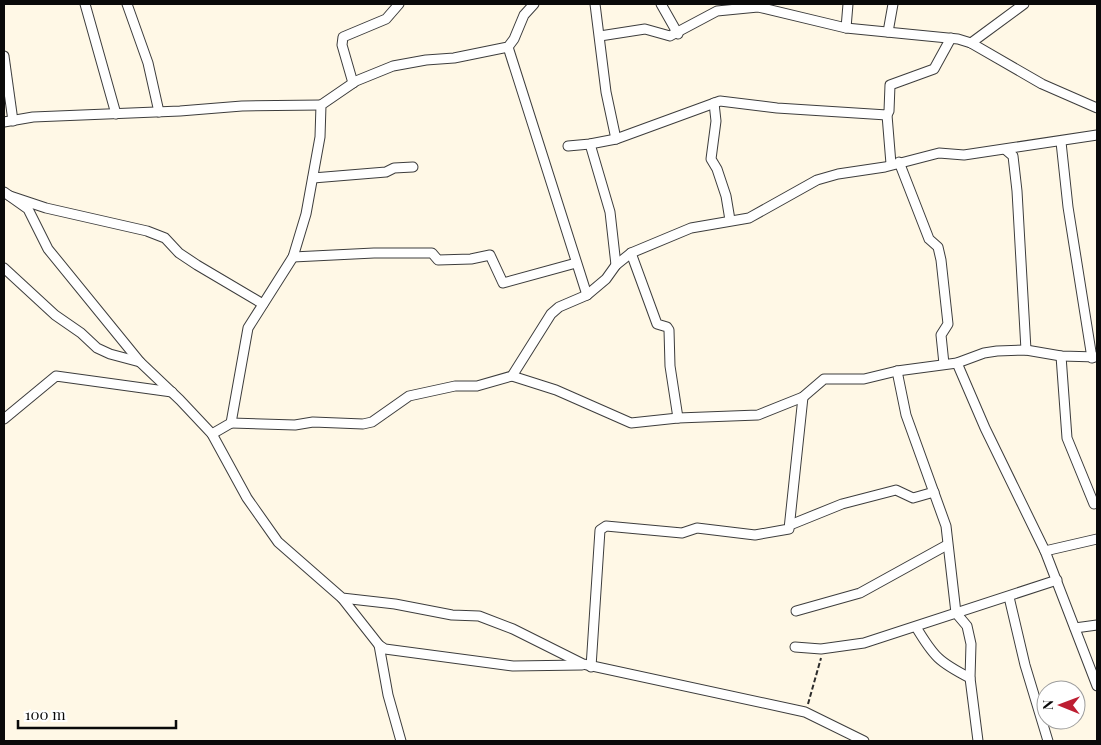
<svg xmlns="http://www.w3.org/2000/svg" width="1101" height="745" font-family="'Playfair Display',serif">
<rect width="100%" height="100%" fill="#fff8e6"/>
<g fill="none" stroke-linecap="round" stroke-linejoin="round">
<g stroke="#3d3d3d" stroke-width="11">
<g id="street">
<polyline points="85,4 116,114"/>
<polyline points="127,4 148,63 159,112"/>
<polyline points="595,4 606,92 616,139"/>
<polyline points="661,4 678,34"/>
<polyline points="846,28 848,4"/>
<polyline points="888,32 893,4"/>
<polyline points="600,36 645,29 670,36 717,11 758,7 846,28 958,39 971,43 1042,84 1097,108"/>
<polyline points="971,43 1024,4"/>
<polyline points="508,47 587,295"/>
<polyline points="4,56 13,121"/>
<polyline points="353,83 342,45 343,37 386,19 399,4"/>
<polyline points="714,103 716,121 711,159 717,169 726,196 730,220"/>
<polyline points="4,122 33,117 180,111 242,106 321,105"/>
<polyline points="1061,142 1068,207 1092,358"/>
<polyline points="590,144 610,212 616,265"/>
<polyline points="568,146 590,144 616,139 720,101 777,108 887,115"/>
<polyline points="1006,150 1013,156 1017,191 1026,350"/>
<polyline points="899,162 929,239 938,247 941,260 948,324 941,335 944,364"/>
<polyline points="891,164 887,115 889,111 890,85 934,69 951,38"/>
<polyline points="313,178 386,172 394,168 413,167"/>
<polyline points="4,192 28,209 48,249 140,362"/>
<polyline points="10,196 46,208 147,231 165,238 179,253 197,265 263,304"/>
<polyline points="631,253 657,324 667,327 669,330 670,366 678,418"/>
<polyline points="293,257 374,253 432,253 438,260 471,259 490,255 503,283 576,263"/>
<polyline points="4,268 55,315 81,333 97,348 110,354 140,362 180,400 212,434 247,498 278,542 342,598 395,604 452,615 479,616 513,629 583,664 805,712 864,741"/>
<polyline points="1061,356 1067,438 1094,504"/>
<polyline points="957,363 985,428 1045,551 1097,686"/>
<polyline points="897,371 906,415 946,526 956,613 967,626 971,644 970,678"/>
<polyline points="512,376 556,390 631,423 678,418 758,415 803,397 824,379 864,379 897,371 957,363 984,353 997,351 1026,350 1061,356 1097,357"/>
<polyline points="4,419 56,376 172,392"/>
<polyline points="231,423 295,425 313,422 363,424 372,422 409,396 455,386 477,386 512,376 551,314 559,307 587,295 606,279 616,265 631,253 691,228 749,218 817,180 838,174 885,167 939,153 964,155 1097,135"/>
<polyline points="212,434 231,423 248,328 293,257 306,214 320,137 321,105 356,81 393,66 426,60 454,58 508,47 514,39 524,15 534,4"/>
<polyline points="790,525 842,504 896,490 913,498 934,492"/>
<polyline points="1045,551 1097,539"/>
<polyline points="1009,597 1025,665 1048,741"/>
<polyline points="342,598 379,645 385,649 513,666 582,665"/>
<polyline points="796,611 860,593 947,545"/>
<path d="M 916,627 C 934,657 939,662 970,678 L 978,741"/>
<polyline points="1075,628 1097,625"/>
<polyline points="379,645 388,695 401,741"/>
<polyline points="795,647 821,649 864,643 1057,580"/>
<polyline points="591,667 600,530 606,526 682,533 697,528 755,535 789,529 803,397"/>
</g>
</g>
<polyline stroke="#2c2c2c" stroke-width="2" stroke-dasharray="5 2.5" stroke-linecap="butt" points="808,704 821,658"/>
<use href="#street" stroke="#fff" stroke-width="9"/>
</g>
<rect width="1101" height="745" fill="none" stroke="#0a0a0a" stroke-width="10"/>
<g transform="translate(1061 705) rotate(271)"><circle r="24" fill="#ffffff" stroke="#9d9d9d"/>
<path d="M0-4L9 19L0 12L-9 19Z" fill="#bd1e32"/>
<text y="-8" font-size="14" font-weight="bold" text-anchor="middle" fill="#0a0a0a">N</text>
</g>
<path d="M18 720v8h158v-8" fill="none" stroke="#0a0a0a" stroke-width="2.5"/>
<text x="25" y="720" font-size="15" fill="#0a0a0a" stroke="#ffffff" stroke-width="4" paint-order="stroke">100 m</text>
</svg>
